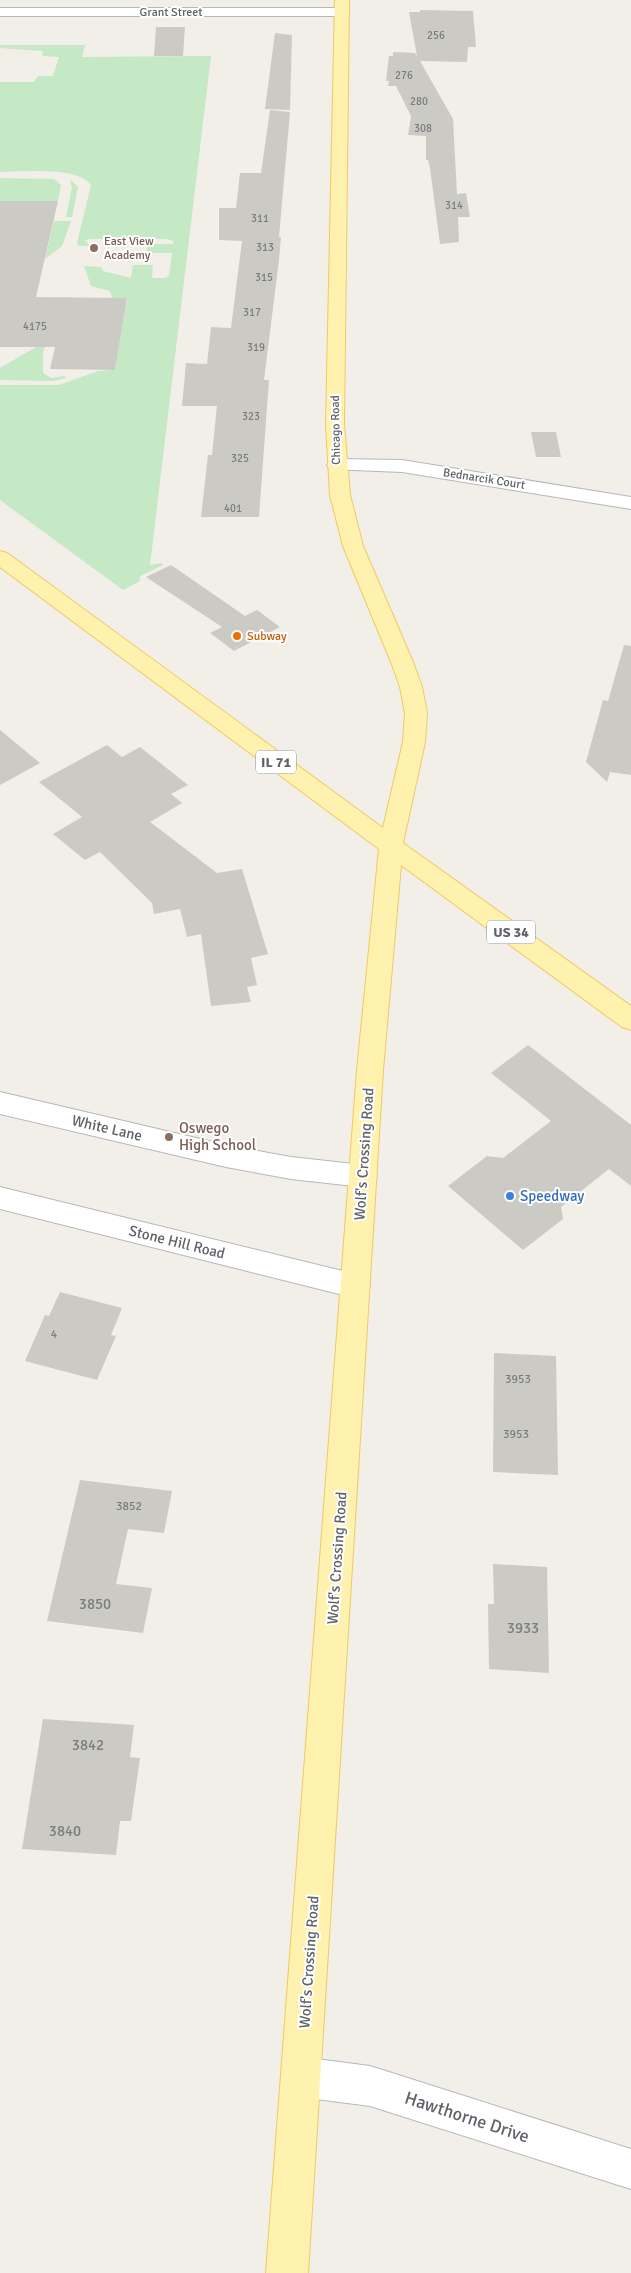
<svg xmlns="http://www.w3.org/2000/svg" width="631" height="2273" font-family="Signika,sans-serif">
<rect width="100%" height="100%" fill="#f1efe8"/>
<g fill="#c5e8c5">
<path d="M 0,45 L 85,45 L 82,57 L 211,56 L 150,565 L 162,563 L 163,565 L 140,576 L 140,581 L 123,590 L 0,500 L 0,385 L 59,385 L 98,371 L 115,370 L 127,299 L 112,298 L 110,291 L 91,286 L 84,266 L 101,267 L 103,271 L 131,278 L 133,265 L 153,265 L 152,278 L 165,278 L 169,276 L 172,253 L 146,253 L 148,244 L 173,244 L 173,241 L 167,239 L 91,239 L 85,240 L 90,246 L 79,246 L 77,243 L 91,185 C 78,166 22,172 0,172 L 0,82 L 34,82 L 38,76 L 53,76 L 59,57 L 42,56 L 43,51 L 0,48 Z"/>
<polygon points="0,178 54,179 61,185 58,201 0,201"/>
<polygon points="70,179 78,187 72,217 66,217 72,188"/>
<polygon points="54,221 71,221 62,246 45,259"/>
<polygon points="45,346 43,352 43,373 51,378 64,376 66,378 53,381 0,380 0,368 36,347"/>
</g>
<g fill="#cccac5">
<polygon points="420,10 473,11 476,47 468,47 467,62 420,61 453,119 457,194 466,193 470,217 458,217 459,242 440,244 430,168 428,160 426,160 426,136 408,135 411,116 396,86 388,86 389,81 386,81 389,56 393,56 393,52 415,53 417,56 409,12 420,12"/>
<polygon points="156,27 185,27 183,56 154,56"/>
<polygon points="275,33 292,35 290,110 265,109"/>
<polygon points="270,110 290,112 279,237 281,237 279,260 264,380 269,380 259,517 201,517 208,455 212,455 217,406 182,406 186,363 207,364 211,327 231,328 242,241 219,240 219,208 236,208 240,173 261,173"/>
<polygon points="0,201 58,201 36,297 127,298 115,370 50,369 55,347 0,347"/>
<polygon points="531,432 556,432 561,457 536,457"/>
<polygon points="171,565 245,616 257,610 280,627 234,651 210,633 222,627 146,577"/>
<polygon points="624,645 631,646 631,775 610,772 607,782 586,762 603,700 608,701"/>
<polygon points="0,730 40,763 0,785"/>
<polygon points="107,745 122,757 140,747 188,785 171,794 182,803 150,822 217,873 242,869 268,954 251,958 257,985 247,987 251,1002 211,1006 201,934 187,937 180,909 154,914 152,903 100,852 85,860 53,834 82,817 39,782"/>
<polygon points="528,1045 631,1125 631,1186 609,1169 561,1207 563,1219 523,1250 448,1186 487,1156 503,1158 551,1121 491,1073"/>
<polygon points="60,1292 122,1308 111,1335 116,1336 97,1380 25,1361 45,1315 49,1316"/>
<polygon points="494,1353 556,1356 558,1475 493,1472"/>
<polygon points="80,1480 172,1491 164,1533 128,1529 116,1584 152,1588 143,1633 47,1621"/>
<polygon points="493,1564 547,1567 549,1673 489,1669 488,1604 494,1604"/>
<polygon points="43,1719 134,1725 130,1757 140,1758 131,1821 120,1821 116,1855 22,1849"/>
</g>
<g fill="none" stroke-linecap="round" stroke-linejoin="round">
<g stroke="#b5b8bc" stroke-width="2">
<g id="minor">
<polygon points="0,8 342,8 349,12 342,16 0,16"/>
<polygon points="337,459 402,460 631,497 631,509 402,472 330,469 327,465 330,461"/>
<polygon points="0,1092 226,1145 291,1157 363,1165 373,1168 377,1176 373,1184 363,1187 291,1179 226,1167 0,1114"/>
<polygon points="0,1187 355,1274 365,1277 370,1286 365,1295 355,1298 0,1209"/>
<polygon points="301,2057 370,2066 631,2149 631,2189 370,2106 301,2097 287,2091 281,2077 287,2063"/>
</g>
</g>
<g stroke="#f2c960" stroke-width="2">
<polygon id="major" points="335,0 349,0 344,424 350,495 363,546 413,662 422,687 427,713 425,742 403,843 631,1006 631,1030 622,1027 401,865 383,1070 308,2273 266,2273 357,1070 379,849 0,567 0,551 7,553 383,828 403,742 405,713 400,687 391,662 343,546 330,495 326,424"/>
</g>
<use href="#minor" fill="#fff" fill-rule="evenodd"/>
<use href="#major" fill="#fff2af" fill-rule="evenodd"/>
</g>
<g fill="#8d6e63" stroke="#fff" stroke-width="2">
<circle cx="94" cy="248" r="5"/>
<circle cx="169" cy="1137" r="5"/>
</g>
<circle fill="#e8710a" stroke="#fff" stroke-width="2" cx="237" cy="636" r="5"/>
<circle fill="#3f7fe0" stroke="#fff" stroke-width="2" cx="510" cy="1196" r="5"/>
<g text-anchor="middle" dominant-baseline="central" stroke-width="4" stroke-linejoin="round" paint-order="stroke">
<g font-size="11" fill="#7a7d7f">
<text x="436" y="35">256</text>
<text x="404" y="75">276</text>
<text x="419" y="101">280</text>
<text x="423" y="128">308</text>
<text x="454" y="205">314</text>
<text x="260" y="218">311</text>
<text x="265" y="247">313</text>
<text x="264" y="277">315</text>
<text x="252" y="312">317</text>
<text x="35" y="326">4175</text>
<text x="256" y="347">319</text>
<text x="251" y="416">323</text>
<text x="240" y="458">325</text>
<text x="233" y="508">401</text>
</g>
<g font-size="12" fill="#5f6368" stroke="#fff">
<text x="171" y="12">Grant Street</text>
<text transform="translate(336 430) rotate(-91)">Chicago Road</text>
<text transform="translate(484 479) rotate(9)">Bednarcik Court</text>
</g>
<g font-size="12" fill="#785e54" stroke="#fff" text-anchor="start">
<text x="104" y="241">East View<tspan x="104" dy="14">Academy</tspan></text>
</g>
<g font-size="12" fill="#c56008" stroke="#fff" text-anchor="start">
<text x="247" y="636">Subway</text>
</g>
<g font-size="12" fill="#7a7d7f">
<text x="54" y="1334">4</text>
<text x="518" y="1379">3953</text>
<text x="516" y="1434">3953</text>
<text x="129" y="1506">3852</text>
</g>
<g fill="#fff" stroke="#8f9295" stroke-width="1">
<rect x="256" y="750.5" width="40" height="23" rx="4"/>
<rect x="487" y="920.5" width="48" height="23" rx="4"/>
</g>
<g font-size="14" font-weight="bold" fill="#5f6368">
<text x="276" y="762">IL 71</text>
<text x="511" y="932">US 34</text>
</g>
<g font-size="15" fill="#5f6368" stroke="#fff">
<text transform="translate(107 1128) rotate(13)">White Lane</text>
<text transform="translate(364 1154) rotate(-86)">Wolf's Crossing Road</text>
<text transform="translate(177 1242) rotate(14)">Stone Hill Road</text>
<text transform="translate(337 1558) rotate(-86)">Wolf's Crossing Road</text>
<text transform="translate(309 1962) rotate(-86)">Wolf's Crossing Road</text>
</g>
<g font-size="15" fill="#785e54" stroke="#fff" text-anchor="start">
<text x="179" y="1128">Oswego<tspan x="179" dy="17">High School</tspan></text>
</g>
<g font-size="15" fill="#366cbe" stroke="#fff" text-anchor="start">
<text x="520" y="1196">Speedway</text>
</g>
<g font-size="15" fill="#7a7d7f">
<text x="95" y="1604">3850</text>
<text x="523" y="1628">3933</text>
<text x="88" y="1745">3842</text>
<text x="65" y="1831">3840</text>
</g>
<g font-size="18" fill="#5f6368" stroke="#fff">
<text transform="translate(467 2117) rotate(18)">Hawthorne Drive</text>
</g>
</g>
</svg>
